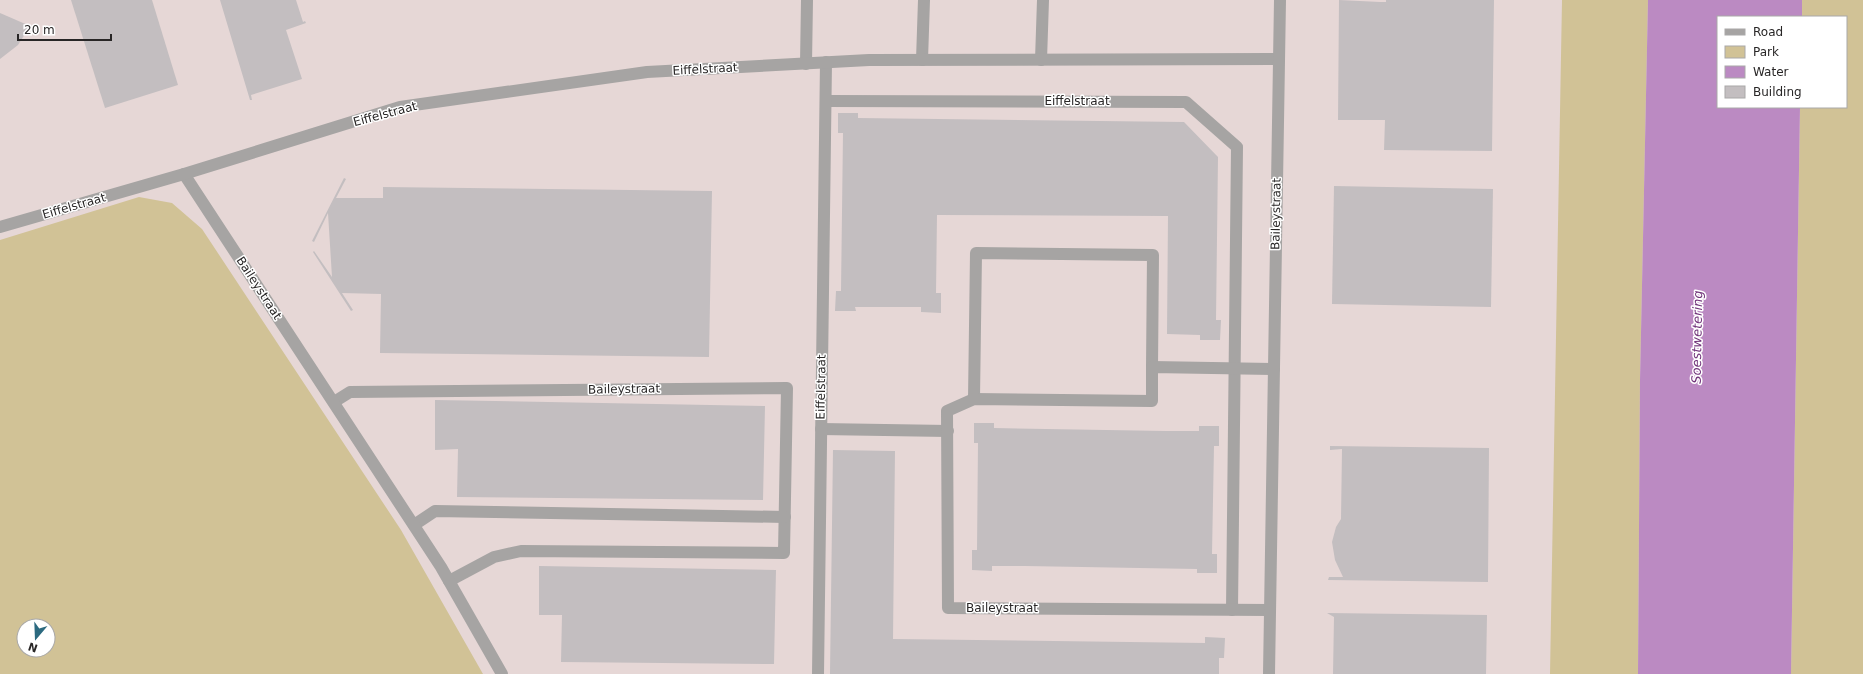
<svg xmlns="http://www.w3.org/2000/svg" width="1863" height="674" font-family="'DejaVu Sans',sans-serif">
<rect width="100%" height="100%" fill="#eae4e4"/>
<path fill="#e6d7d6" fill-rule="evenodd" d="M 0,0 L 1863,0 L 1863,674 L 0,674 ZM 1718,17 L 1846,17 L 1846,107 L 1718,107 ZM 24,626 L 48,626 L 48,650 L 24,650 Z"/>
<g fill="#d1c296" fill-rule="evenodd">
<polygon points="1562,0 1648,0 1640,380 1638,674 1550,674"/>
<polygon points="1802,0 1863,0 1863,674 1791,674 1800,107 1846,107 1846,17 1802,17"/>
<path d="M 139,197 L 172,203 L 202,229 L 401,530 L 483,674 L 0,674 L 0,240 ZM 24,626 L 48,626 L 48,650 L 24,650 Z"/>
</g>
<polygon fill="#bb8ac2" points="1648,0 1802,0 1802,17 1718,17 1718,107 1800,107 1791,674 1638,674 1640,380"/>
<g fill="#c3bec0">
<polygon points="71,0 152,0 178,85 105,108"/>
<polygon points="220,0 296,0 303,22 305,21 306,23 286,30 302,79 251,95 252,100 250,100"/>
<polygon points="1339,0 1380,2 1386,2 1386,0 1494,0 1492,151 1384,150 1385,120 1338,120"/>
<polygon points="0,13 30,26 18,45 0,59"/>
<polygon points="838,113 858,113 858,118 1184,122 1218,157 1216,320 1221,320 1220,340 1200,340 1200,335 1167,334 1168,216 937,215 936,293 941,293 941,313 921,312 921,307 855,307 856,311 835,311 836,291 841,291 843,133 838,133"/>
<polygon points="344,178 346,179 336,198 383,198 383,187 712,191 709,357 380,353 381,294 342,293 353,310 351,311 313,252 314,251 332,277 328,213 314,242 312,241"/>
<polygon points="1334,186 1493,189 1491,307 1332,304"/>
<polygon points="435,400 765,406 763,500 457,497 458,449 435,450"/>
<polygon points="974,423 994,423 994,428 1166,431 1199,431 1199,426 1219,426 1219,446 1214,446 1212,554 1217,554 1217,573 1197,573 1197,569 1025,566 992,566 992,571 972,570 972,550 977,550 978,443 974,443"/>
<polygon points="1330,446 1489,448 1488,582 1328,580 1329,577 1343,577 1335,560 1332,542 1336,527 1341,519 1342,449 1330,450"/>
<polygon points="833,450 895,451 893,639 1205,643 1205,637 1225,638 1224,658 1219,658 1219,674 830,674"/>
<polygon points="539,566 776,570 774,664 561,662 562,615 539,615"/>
<polygon points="1327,613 1487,615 1486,674 1333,674 1334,617"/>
</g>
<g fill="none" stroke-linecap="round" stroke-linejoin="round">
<g stroke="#a6a4a3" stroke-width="12">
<polyline points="922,60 924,0"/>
<polyline points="1041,60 1043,0"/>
<polyline points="806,64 807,0"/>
<polyline points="826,101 1186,102 1237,147 1232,610"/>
<polyline points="974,399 976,253 1153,255 1152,367"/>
<polyline points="334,402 350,392 787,388 784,553 521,551 494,557 449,581"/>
<polyline points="821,429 948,431"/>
<polyline points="414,525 435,511 785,517"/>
<polyline points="1270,610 948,608 947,411 974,399 1152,401 1152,367 1274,369"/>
<polyline points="818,674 826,62"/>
</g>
<g stroke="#a6a4a3" stroke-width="12">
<polyline points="184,174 441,567 502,674"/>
<polyline points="0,227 184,174 400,107 647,72 869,60 1279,59"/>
<polyline points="1269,674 1280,0"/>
</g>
</g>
<g text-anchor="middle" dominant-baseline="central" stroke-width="3" stroke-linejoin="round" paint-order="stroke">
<g font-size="12" fill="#282626" stroke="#fff">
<text transform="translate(705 69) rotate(-3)">Eiffelstraat</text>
<text x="1077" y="101">Eiffelstraat</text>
<text transform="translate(385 114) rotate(-15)">Eiffelstraat</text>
<text transform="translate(74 206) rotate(-16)">Eiffelstraat</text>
<text transform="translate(1276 214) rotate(-89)">Baileystraat</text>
<text transform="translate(259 288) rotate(57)">Baileystraat</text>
<text transform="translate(821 387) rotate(-89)">Eiffelstraat</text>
<text transform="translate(624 389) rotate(-1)">Baileystraat</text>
<text x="1002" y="608">Baileystraat</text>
</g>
<g font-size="13" font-style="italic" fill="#71357a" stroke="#fff">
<text transform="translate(1697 337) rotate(-89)">Soestwetering</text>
</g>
</g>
<rect x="1717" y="16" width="130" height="92" fill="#ffffff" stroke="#a9a8a8"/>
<rect x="1725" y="29" width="20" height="6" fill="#a6a4a3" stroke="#a9a8a8"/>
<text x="1753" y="36" font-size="12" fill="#282626">Road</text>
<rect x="1725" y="46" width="20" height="12" fill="#d1c296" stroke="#a9a8a8"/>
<text x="1753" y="56" font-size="12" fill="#282626">Park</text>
<rect x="1725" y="66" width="20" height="12" fill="#bb8ac2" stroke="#a9a8a8"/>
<text x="1753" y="76" font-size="12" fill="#282626">Water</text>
<rect x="1725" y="86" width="20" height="12" fill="#c3bec0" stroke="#a9a8a8"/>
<text x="1753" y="96" font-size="12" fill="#282626">Building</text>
<g transform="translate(36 638) rotate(199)"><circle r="19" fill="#ffffff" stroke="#a9a8a8"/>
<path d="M0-3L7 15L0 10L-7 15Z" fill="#2c6a80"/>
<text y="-6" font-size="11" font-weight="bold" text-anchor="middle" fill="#282626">N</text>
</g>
<path d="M18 34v6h93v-6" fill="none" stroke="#282626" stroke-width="2"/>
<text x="24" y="34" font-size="12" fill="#282626" stroke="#ffffff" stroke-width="3" paint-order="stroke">20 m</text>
</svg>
